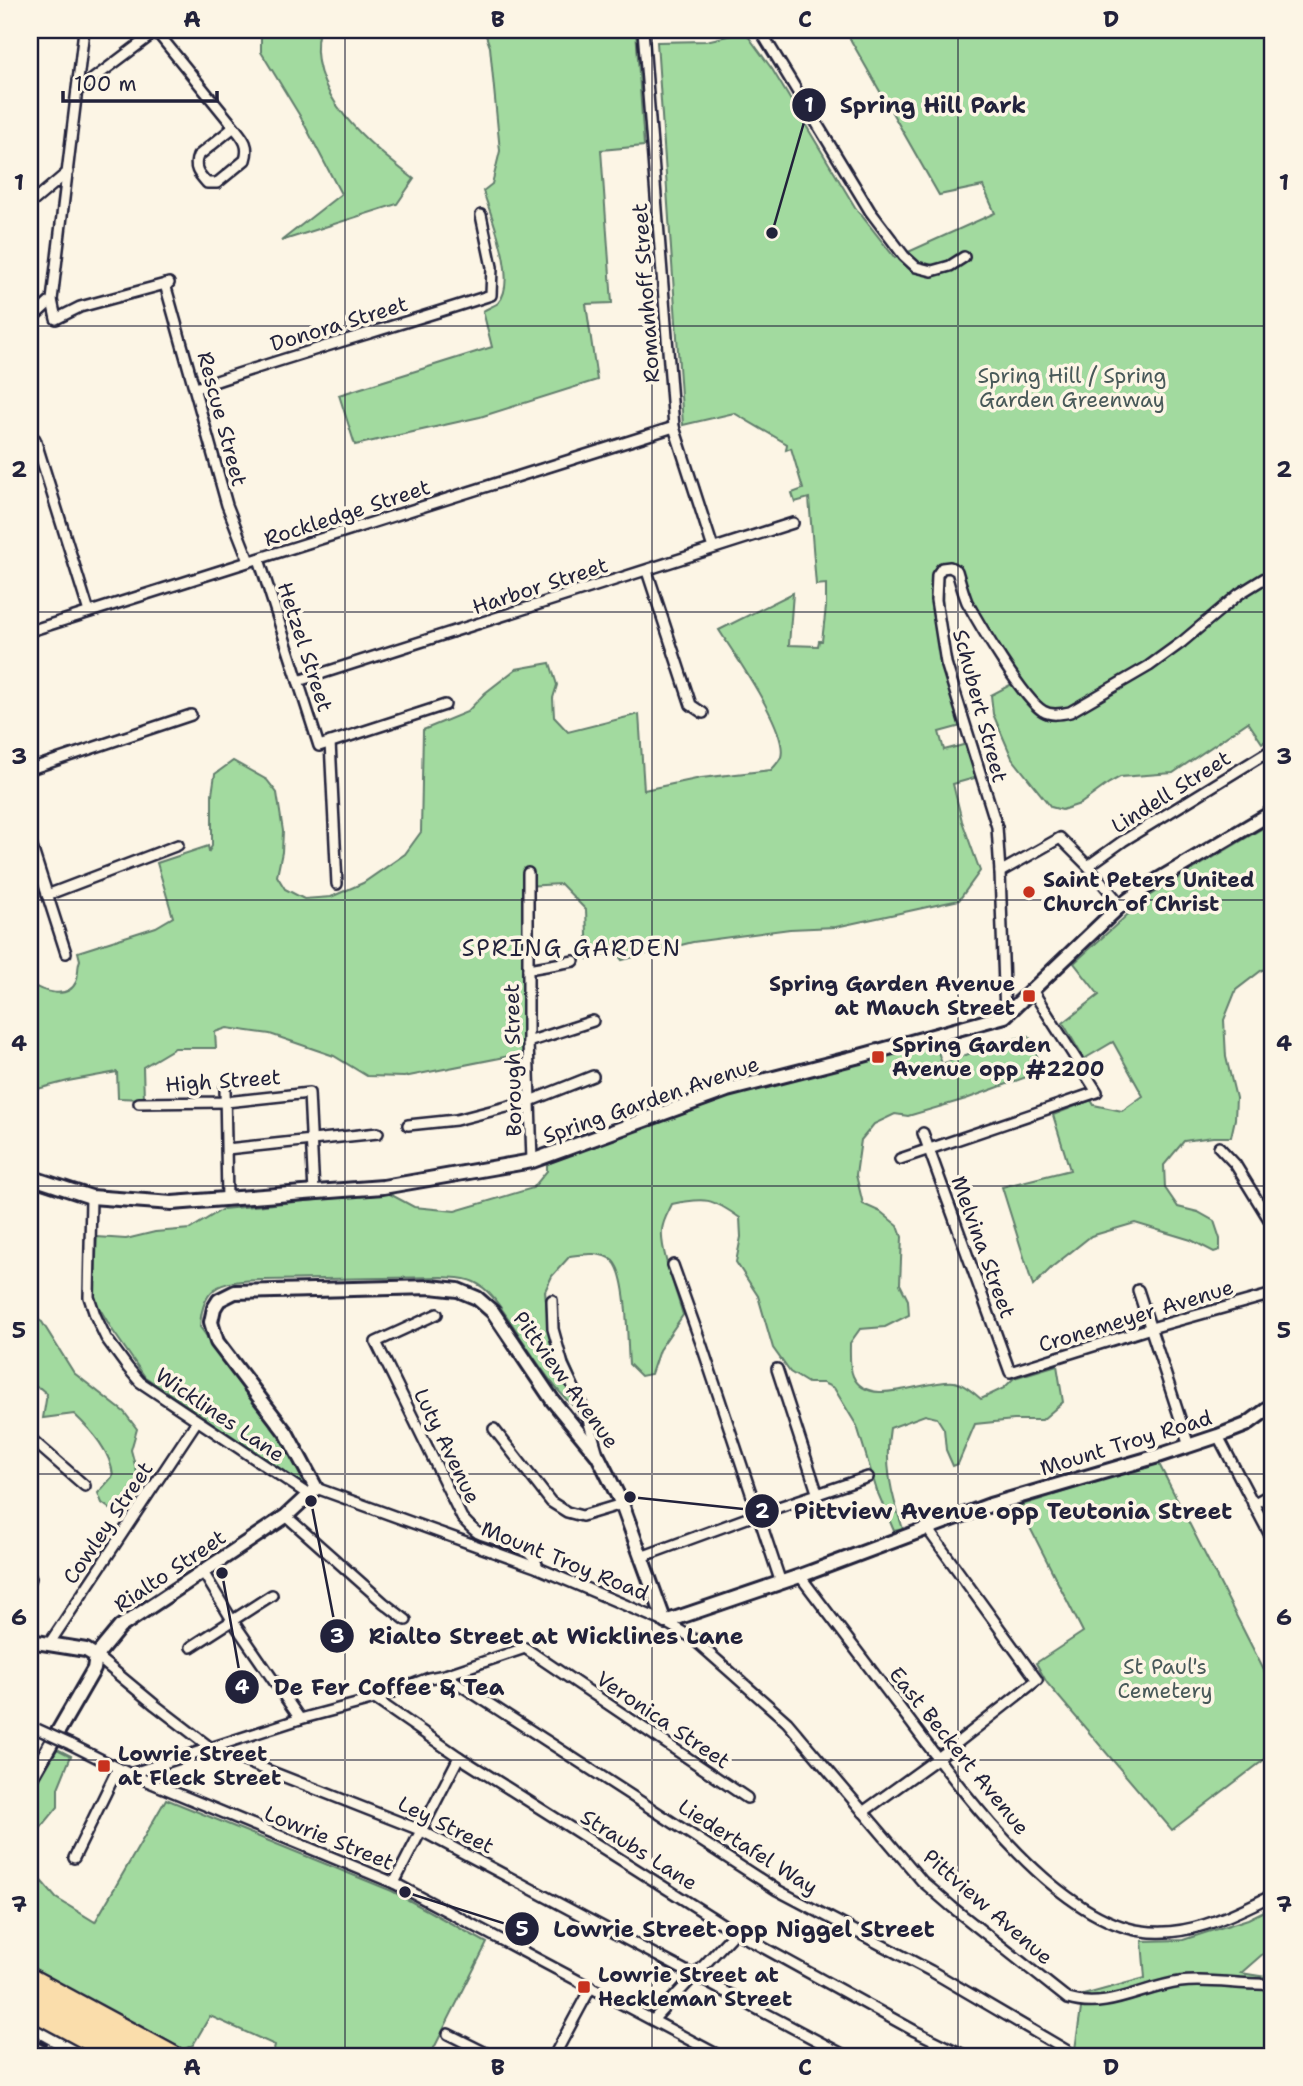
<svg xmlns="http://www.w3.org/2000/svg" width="1303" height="2086" font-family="'Shantell Sans',sans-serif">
<rect width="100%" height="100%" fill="#fcf5e5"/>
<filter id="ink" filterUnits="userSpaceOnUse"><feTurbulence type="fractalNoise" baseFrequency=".0143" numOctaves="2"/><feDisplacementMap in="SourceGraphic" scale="14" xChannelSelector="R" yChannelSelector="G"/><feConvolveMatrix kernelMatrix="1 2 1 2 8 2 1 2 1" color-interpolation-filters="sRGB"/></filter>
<g filter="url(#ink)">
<g fill="#a2da9f" stroke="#627e6d" stroke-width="2">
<path d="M 261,30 L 319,30 C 304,93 370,145 414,179 L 397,204 L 281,241 L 341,194 L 300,116 L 261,52 Z"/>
<path d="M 484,30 L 636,30 L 644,146 L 601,150 L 612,303 L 586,304 L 597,380 L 480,417 L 355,445 L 339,395 L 492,347 L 483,311 C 488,308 494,306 498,303 C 519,281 491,216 483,191 L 492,184 L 500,151 L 490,47 Z"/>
<path d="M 845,30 L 1273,30 L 1273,737 L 1262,743 L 1248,722 L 1173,773 L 1120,777 L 1109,783 L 1080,804 L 1062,810 L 1051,807 L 1012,758 L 993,714 L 991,695 L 1014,683 L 955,574 L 949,571 L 943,574 C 939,615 950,661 963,699 L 954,704 L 961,726 L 939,732 L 944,750 L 967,744 L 978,777 L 953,784 L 962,821 L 980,871 L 959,900 L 836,927 L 790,929 L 693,942 L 622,960 L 615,951 L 588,959 L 586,910 L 561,884 L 525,886 L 525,1053 L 404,1077 L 367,1076 L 334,1056 L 270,1034 L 227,1028 L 215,1032 L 216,1048 L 175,1048 L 143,1067 L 144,1099 L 118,1098 L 117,1072 L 68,1081 L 30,1091 L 30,983 C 42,992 68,1000 76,982 C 79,975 77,967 80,960 L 78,952 L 156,927 L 173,917 L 157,863 L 208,846 L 209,851 L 212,846 L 212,794 L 215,774 L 233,761 L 267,780 L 277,793 L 283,831 L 282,852 L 277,876 L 285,889 L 304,899 L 331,897 L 363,883 L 405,854 L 421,832 L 423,730 L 467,712 L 485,693 L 516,669 L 550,663 L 557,685 L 553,698 L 554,717 L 568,732 L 639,714 L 644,790 L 701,778 L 771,770 C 774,767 779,761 781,757 C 789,731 734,654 719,630 L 793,593 L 789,645 L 818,646 L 819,641 L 822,641 L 826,607 L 826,584 L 816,585 L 809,498 L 795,502 L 792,493 L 803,489 L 791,448 L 786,450 L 787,444 L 734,413 L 683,425 L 657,42 L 706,41 L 745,32 L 772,69 L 855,207 L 895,258 L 995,213 L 983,186 L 939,195 Z"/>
<polygon points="1273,822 1273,968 1262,970 1236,990 1224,1020 1226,1057 1236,1098 1235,1119 1231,1137 1213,1137 1184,1141 1164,1165 1165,1188 1178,1207 1198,1212 1214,1221 1220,1239 1220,1250 1214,1252 1191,1240 1135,1223 1091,1236 1052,1267 1033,1286 1002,1187 1070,1170 1053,1115 1091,1100 1094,1105 1122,1111 1143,1096 1113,1042 1084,1059 1063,1023 1099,995 1074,963 1147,897"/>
<path d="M 1029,1036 L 1043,1071 L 966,1099 L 908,1116 L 895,1114 L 874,1124 L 861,1140 L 856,1175 L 863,1204 L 881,1212 L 898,1226 L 902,1237 L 900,1284 L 908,1300 L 909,1315 L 885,1327 L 860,1329 L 850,1343 C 850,1353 849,1367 853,1376 C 868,1410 926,1379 954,1382 C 963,1383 974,1393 981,1399 L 1004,1388 L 1014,1378 L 1057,1365 L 1063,1402 L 1042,1420 L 1014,1420 L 975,1424 L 958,1464 L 953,1466 L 946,1450 L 944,1429 L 937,1418 L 925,1415 L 890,1428 C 884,1464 891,1494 903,1529 L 894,1531 L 877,1491 L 857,1426 L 834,1388 L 823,1383 L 808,1383 L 790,1372 L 773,1348 L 758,1296 L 736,1262 L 741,1237 L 740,1218 C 712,1198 705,1197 672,1204 C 668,1213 663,1220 662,1230 C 660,1251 677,1293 683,1315 L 659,1350 L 651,1374 L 641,1376 L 629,1364 C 627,1342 628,1276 613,1261 C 602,1251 584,1254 570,1256 L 552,1276 L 545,1291 L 547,1312 L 584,1397 L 586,1415 C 557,1399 527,1346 508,1318 C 499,1305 489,1289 474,1282 C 464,1277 453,1278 442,1277 L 265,1280 C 226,1281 202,1281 200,1327 L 282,1439 L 310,1489 L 145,1377 L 113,1331 L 94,1299 L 97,1237 L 126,1239 L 155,1232 L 190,1229 L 223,1209 L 388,1193 L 414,1207 L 455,1211 L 533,1188 L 547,1171 L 547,1163 L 705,1102 L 935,1042 L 942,1064 L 1003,1041 Z"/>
<path d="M 30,1315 L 42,1322 L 74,1373 L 124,1412 L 137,1429 L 131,1450 L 139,1480 L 133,1497 L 123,1510 L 113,1511 L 102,1503 L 98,1493 L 113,1476 C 111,1452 92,1431 74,1414 L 43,1418 L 47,1394 L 40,1388 L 30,1386 Z"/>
<polygon points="1158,1462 1273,1688 1273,1753 1172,1830 1047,1683 1036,1663 1083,1632 1019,1506"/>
<polygon points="55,1748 71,1756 58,1788 58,1807 30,1841 30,1791"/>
<polygon points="166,1799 392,1891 487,1943 430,2056 273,2056 275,2045 210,2016 193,2045 179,2052 35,1970 30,1963 30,1868 56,1898 95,1922"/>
<polygon points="1268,1909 1273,1916 1273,1945 1241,1973 1266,1977 1273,1982 1273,2056 1074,2056 1083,1995 1145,1978 1142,1941 1183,1940 1248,1919"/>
</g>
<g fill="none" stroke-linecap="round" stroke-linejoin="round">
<g stroke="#22223b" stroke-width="14">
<g id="minor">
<polyline points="84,30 52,300 56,319 80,307 169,283"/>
<polyline points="643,30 674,427 713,548"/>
<polyline points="760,30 870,211 904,256 916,267 932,271 950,266 964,257"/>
<path d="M 156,31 L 234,127 C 243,138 250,145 245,160 L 217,183 L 207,183 C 199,174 193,168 198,156 L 234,127"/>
<polyline points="77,91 158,30"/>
<polyline points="30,204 68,172"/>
<polyline points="165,284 227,505 249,561"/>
<polyline points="30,320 52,300"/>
<path d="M 196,388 C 294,354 394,327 491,295 L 492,267 L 481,215"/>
<polyline points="35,439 89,612"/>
<polyline points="259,559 319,746 445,705"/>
<polyline points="647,571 691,705 703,713"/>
<polyline points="30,631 674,427"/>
<polyline points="298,681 793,523"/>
<polyline points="330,742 337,884"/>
<polyline points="30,769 191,715"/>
<polyline points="30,841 66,953"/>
<polyline points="1088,866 1123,841 1273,749"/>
<polyline points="1000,872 1060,838 1088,866 1121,905"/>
<polyline points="528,873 528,1042 532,1161"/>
<polyline points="47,895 178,845"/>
<polyline points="528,969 574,961"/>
<path d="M 1005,1016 L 1000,872 L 997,827 L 946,663 L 936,600 L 937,575 L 942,568 L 950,567 L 957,571 C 960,581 963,592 967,602 C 979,624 1024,700 1043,711 C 1051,716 1061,714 1070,712 L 1149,666 L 1182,642 L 1239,594 L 1273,573"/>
<polyline points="528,1042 593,1021"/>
<polyline points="225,1088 227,1200"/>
<polyline points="139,1103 226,1102 309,1093 314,1193"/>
<polyline points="408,1125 456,1120 530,1101 593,1076"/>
<polyline points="923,1133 1010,1372 1151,1328 1273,1294"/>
<polyline points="1219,1147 1235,1164 1273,1226"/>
<polyline points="227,1149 378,1133"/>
<polyline points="900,1159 1097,1092 1032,990"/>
<polyline points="91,1197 89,1297 95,1315 106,1338 128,1368 140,1382 309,1495"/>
<polyline points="673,1265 702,1346 781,1583"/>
<polyline points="1138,1290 1189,1446"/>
<polyline points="552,1300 553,1329 563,1365 587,1416 598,1454"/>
<path d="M 437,1314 L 376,1342 L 462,1518 C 467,1523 472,1529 478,1533 C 497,1542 534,1545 538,1568"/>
<polyline points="777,1369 818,1495"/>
<polyline points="494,1429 551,1502 567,1512 582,1516 622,1504"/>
<polyline points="1218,1436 1273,1541"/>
<polyline points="30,1438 85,1486"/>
<path d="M 316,1488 L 538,1568 L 665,1622 L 691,1637 L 787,1722 L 922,1881 L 952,1907 L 1068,1999 C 1107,2011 1142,1987 1180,1982 C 1211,1978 1242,1986 1273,1984"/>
<polyline points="1253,1504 1273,1493"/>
<polyline points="286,1516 384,1603 406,1620"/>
<polyline points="641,1557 758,1514 868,1477"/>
<polyline points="203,1572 232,1620 300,1719"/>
<path d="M 800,1576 C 835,1622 869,1667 903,1712 C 956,1782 1051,1918 1142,1931 C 1189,1938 1232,1915 1273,1895"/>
<polyline points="30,1577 31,1578"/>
<polyline points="49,1644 197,1421"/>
<polyline points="191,1647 272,1595"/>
<polyline points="96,1656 155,1705 211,1748 420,1830 846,2056"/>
<polyline points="445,1675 777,1890 931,1971 1076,2056"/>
<polyline points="375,1699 459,1757 735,1932 915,2031 966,2056"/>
<polyline points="70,1744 130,1774 394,1883 720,2056"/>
<polyline points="130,1774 300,1719 375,1699 429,1678 445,1675 525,1648 747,1798"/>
<polyline points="863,1812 938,1758 1037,1680 926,1527"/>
<polyline points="74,1858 118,1768"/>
<polyline points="394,1883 459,1757"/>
<polyline points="653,2020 735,1932"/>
<polyline points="448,2034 492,2056"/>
<polyline points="554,2056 591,1987"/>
</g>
</g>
<g stroke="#22223b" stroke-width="18">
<g id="tertiary">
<polyline points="30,1177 91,1197 172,1203 383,1187 532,1161 727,1090 860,1056 1005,1016 1121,905 1146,887 1273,812"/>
<polyline points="30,1641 86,1650 96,1656"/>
<polyline points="30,1780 94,1669 96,1656 120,1627 286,1516 316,1488 287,1434 217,1342 211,1322 214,1308 219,1300 235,1292 431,1287 458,1290 477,1298 493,1312 553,1401 598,1456 622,1504 665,1622 800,1576 990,1505 1158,1456 1218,1436 1246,1425 1273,1405"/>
</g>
</g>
<g stroke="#22223b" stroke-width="23">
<g id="motorway">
<polyline points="30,1978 174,2056"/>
<polyline points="30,1993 146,2056"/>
<polyline points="30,2009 117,2056"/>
</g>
</g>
<use href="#minor" stroke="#fcf5e5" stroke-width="9"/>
<use href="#tertiary" stroke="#fcf5e5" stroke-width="12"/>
<use href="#motorway" stroke="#faddab" stroke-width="18"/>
<g stroke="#22223b" stroke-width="6">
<polyline id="rail" points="30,2036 66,2056"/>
</g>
<use href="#rail" stroke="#fcf5e5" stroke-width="3.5" stroke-dasharray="10" stroke-linecap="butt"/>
<g stroke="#22223b" stroke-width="14" stroke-linecap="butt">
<polyline id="minor-bridge" points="37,1729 70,1744"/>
</g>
<use href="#minor-bridge" stroke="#fcf5e5" stroke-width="9"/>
</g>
</g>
<path fill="none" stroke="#22223b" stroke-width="2" stroke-opacity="0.55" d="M 345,30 L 345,2056M 652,30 L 652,2056M 958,30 L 958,2056M 30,326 L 1273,326M 30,612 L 1273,612M 30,900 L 1273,900M 30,1186 L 1273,1186M 30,1474 L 1273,1474M 30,1760 L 1273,1760"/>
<g fill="#c8321e" stroke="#fcf5e5" stroke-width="2.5">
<circle cx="1029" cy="892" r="7"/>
<rect x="1022" y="989" width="14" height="14" rx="3.5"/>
<rect x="871" y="1050" width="14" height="14" rx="3.5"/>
<rect x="97" y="1759" width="14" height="14" rx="3.5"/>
<rect x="577" y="1980" width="14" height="14" rx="3.5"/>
</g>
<g text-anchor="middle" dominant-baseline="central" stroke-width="7" stroke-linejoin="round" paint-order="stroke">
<g font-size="21" fill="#22223b" stroke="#fcf5e5">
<text transform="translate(646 293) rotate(-94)">Romanhoff Street</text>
<text transform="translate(339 324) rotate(-17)">Donora Street</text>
<text transform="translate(222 419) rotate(75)">Rescue Street</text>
<text transform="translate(347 513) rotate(-18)">Rockledge Street</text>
<text transform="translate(540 586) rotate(-18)">Harbor Street</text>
<text transform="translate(305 647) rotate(72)">Hetzel Street</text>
<text transform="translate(980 706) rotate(75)">Schubert Street</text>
<text transform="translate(1171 792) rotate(-32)">Lindell Street</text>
<text transform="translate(513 1060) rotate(-91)">Borough Street</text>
<text transform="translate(223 1081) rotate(-4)">High Street</text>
<text transform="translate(651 1100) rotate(-19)">Spring Garden Avenue</text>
<text transform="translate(983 1247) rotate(70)">Melvina Street</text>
<text transform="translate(1136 1316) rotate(-17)">Cronemeyer Avenue</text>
<text transform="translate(566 1380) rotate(54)">Pittview Avenue</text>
<text transform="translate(220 1415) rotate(34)">Wicklines Lane</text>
<text transform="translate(1126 1443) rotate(-17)">Mount Troy Road</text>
<text transform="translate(447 1446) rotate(64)">Luty Avenue</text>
<text transform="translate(108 1523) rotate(-56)">Cowley Street</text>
<text transform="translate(565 1561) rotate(22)">Mount Troy Road</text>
<text transform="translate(170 1571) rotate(-34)">Rialto Street</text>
<text transform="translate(663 1720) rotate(34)">Veronica Street</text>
<text transform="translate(959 1751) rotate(51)">East Beckert Avenue</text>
<text transform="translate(446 1825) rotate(26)">Ley Street</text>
<text transform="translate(329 1838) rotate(22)">Lowrie Street</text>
<text transform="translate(748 1847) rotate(32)">Liedertafel Way</text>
<text transform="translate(639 1850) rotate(32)">Straubs Lane</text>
<text transform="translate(988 1907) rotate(41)">Pittview Avenue</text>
</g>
<g font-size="21" fill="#485959" stroke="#fcf5e5">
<text x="1072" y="376">Spring Hill / Spring<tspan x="1072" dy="24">Garden Greenway</tspan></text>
<text x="1165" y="1667">St Paul's<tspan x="1165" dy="24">Cemetery</tspan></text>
</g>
<g font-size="21" font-weight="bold" fill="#22223b" stroke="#fcf5e5" text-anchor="start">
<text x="1043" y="880">Saint Peters United<tspan x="1043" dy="24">Church of Christ</tspan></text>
<text x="1015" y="984" text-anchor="end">Spring Garden Avenue<tspan x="1015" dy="24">at Mauch Street</tspan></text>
<text x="892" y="1045">Spring Garden<tspan x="892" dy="24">Avenue opp #2200</tspan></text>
<text x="118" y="1754">Lowrie Street<tspan x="118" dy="24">at Fleck Street</tspan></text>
<text x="598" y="1975">Lowrie Street at<tspan x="598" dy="24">Heckleman Street</tspan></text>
</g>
<g font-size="23" letter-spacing="2" fill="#22223b" stroke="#fcf5e5">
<text x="572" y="948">SPRING GARDEN</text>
</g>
</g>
<path fill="none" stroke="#22223b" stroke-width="2.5" d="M772 233L809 105M630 1497L762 1511M311 1501L337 1636M222 1573L242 1687M405 1892L522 1929"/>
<g fill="#22223b" stroke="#fcf5e5" stroke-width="2.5">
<circle cx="772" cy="233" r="7"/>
<circle cx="630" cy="1497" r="7"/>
<circle cx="311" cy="1501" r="7"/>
<circle cx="222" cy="1573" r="7"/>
<circle cx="405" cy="1892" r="7"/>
<circle cx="809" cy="105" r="18"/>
<circle cx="762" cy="1511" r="18"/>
<circle cx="337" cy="1636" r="18"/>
<circle cx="242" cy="1687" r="18"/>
<circle cx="522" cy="1929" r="18"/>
</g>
<g font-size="21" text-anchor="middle" font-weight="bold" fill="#fff">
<text x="809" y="112">1</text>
<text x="762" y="1518">2</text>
<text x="337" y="1643">3</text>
<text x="242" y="1694">4</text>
<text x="522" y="1936">5</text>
</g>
<g font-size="23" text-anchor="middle" font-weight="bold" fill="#22223b" stroke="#fcf5e5" stroke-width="7" stroke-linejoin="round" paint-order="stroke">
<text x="933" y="113">Spring Hill Park</text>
<text x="1013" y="1519">Pittview Avenue opp Teutonia Street</text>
<text x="556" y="1644">Rialto Street at Wicklines Lane</text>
<text x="389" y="1695">De Fer Coffee &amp; Tea</text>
<text x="744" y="1937">Lowrie Street opp Niggel Street</text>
</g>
<rect width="1303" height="2086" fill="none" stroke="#fcf5e5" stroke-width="77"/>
<path d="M63 91v10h154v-10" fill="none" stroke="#22223b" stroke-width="3.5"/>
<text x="74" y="91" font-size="21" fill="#22223b" stroke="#fcf5e5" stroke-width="5" paint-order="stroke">100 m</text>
<rect x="38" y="38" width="1226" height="2010" fill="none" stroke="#22223b" stroke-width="2.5"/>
<g font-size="23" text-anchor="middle" font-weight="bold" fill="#22223b">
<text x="192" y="27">A</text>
<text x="498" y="27">B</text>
<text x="805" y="27">C</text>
<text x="1111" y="27">D</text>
<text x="19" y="190">1</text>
<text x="1284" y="190">1</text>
<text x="19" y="477">2</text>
<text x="1284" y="477">2</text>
<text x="19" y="764">3</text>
<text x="1284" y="764">3</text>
<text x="19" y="1051">4</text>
<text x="1284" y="1051">4</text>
<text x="19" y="1338">5</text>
<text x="1284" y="1338">5</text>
<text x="19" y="1625">6</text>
<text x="1284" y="1625">6</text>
<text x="19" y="1912">7</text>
<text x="1284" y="1912">7</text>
<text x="192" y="2075">A</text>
<text x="498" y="2075">B</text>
<text x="805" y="2075">C</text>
<text x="1111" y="2075">D</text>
</g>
</svg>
